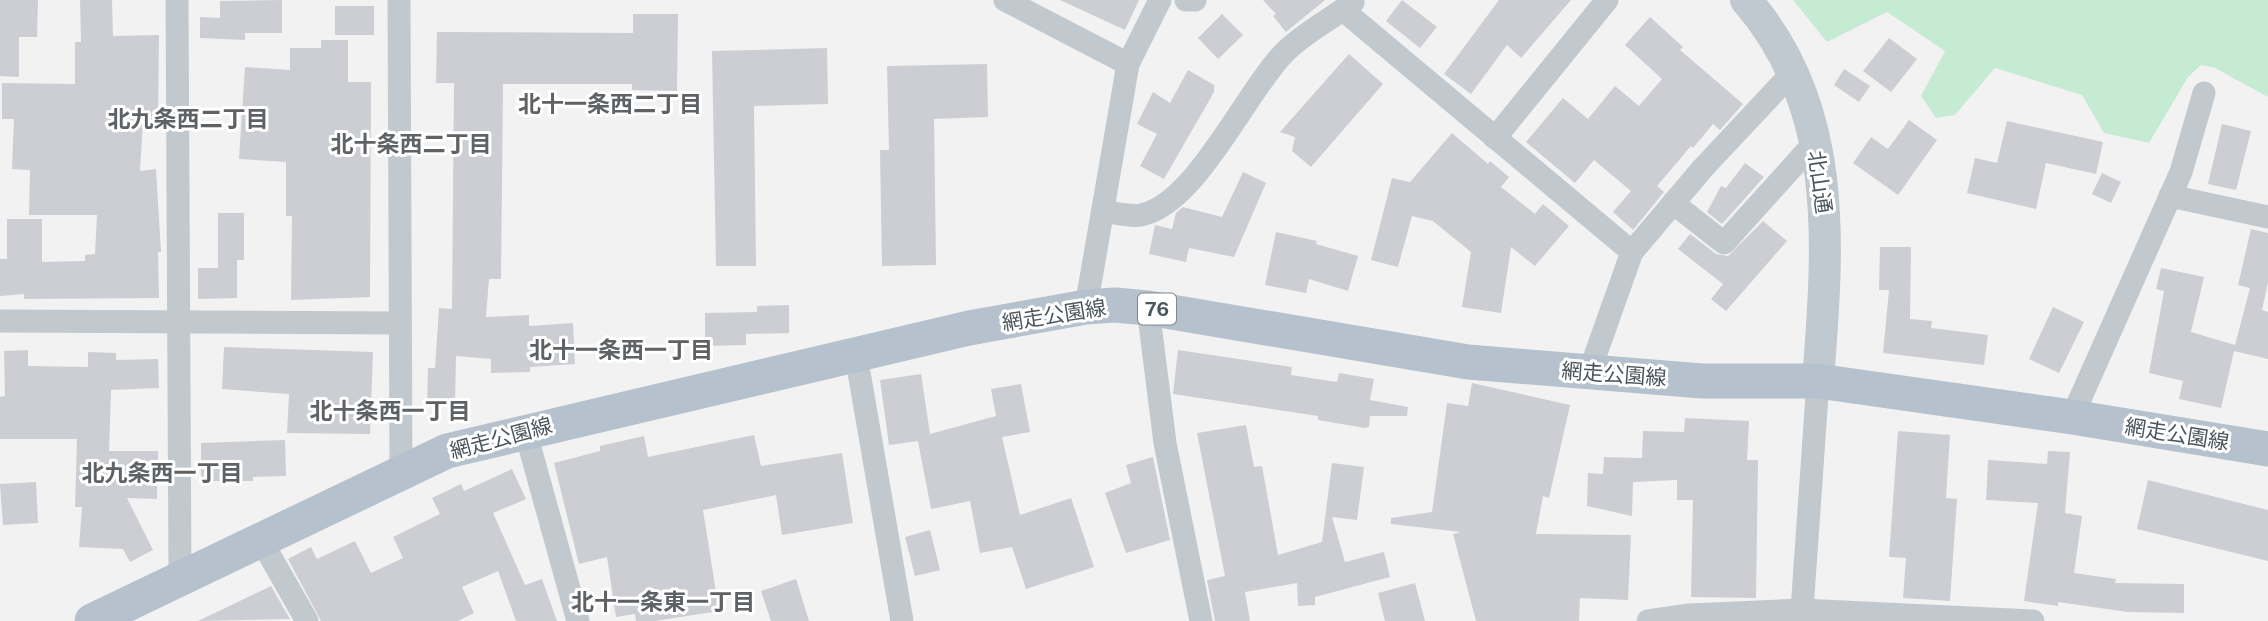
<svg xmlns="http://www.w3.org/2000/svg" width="2268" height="621" font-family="'Public Sans','Noto Sans JP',sans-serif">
<rect width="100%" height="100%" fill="#f3f2f2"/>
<polygon fill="#c6ebd3" points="1793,0 2268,0 2268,97 2215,68 2201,65 2188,77 2149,143 2104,133 2082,95 1995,68 1955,115 1936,118 1921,96 1945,51 1887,12 1827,42"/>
<g fill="#ccced3">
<polygon points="0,0 38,0 37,37 19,37 19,77 0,76"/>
<polygon points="80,0 112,0 113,36 159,35 158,119 143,120 140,171 156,169 161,252 158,252 159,298 24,299 24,294 0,296 0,259 7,259 7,219 42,219 42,262 85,261 85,255 95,254 97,215 29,215 30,170 12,169 14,119 2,119 2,83 75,84 75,42 81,42"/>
<polygon points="282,0 282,33 245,33 245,40 200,38 200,17 220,18 220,1"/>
<polygon points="1060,0 1139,0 1125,30"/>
<polygon points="1263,0 1325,0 1286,32 1273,16 1276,14"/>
<polygon points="1402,0 1437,27 1420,48 1386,21"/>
<polygon points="1499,0 1571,0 1521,58 1507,45 1471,94 1444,74"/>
<rect x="335" y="6" width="39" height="29"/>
<polygon points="633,14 678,14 677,91 632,90 632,84 503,84 501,279 489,279 486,317 529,315 529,326 573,323 575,364 530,367 530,372 491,373 491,359 456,356 455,404 427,404 428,368 435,368 439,308 452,309 454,83 436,83 437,32 633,33"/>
<polygon points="1222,14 1243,35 1218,59 1198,38"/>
<polygon points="1650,17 1683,47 1680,50 1743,104 1720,130 1713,124 1693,148 1691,146 1657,186 1664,192 1633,230 1613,212 1631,191 1594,160 1575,183 1526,142 1563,98 1588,119 1615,86 1639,106 1662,79 1625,45"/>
<polygon points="1889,38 1917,59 1891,92 1863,71"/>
<polygon points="321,40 348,40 348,82 371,82 370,297 291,300 292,216 286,216 286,162 239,159 245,67 290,70 290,48 321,48"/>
<polygon points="827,48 828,104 754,106 756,266 716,266 712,51"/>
<polygon points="1349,54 1383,84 1311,167 1292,151 1295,137 1280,132"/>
<polygon points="987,64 988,117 934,119 936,265 882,266 880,150 889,150 887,66"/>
<polygon points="1844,69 1870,86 1859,102 1834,85"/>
<polygon points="1188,70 1214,85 1214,92 1164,179 1140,166 1157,134 1137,124 1153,92 1170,103"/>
<polygon points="1909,120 1937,140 1898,195 1853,163 1871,137 1888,149"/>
<polygon points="2007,121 2103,142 2096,174 2046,163 2036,209 1967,193 1975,158 1997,163"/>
<polygon points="2222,124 2251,131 2236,190 2208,184"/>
<polygon points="1452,133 1488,164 1490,161 1509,177 1501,187 1535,214 1543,204 1569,226 1535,266 1511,247 1501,313 1462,307 1471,252 1433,221 1412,216 1398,267 1371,260 1392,178 1410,182"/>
<polygon points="1745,163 1764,177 1722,224 1707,212 1721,186 1726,188"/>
<polygon points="1243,172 1266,183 1234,257 1189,248 1186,262 1149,254 1155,225 1172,229 1176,213 1183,207 1222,217"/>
<polygon points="2102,173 2121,182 2111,203 2092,194"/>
<polygon points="218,213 244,213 244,260 237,260 237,298 198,299 198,268 218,268"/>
<polygon points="1763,221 1787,241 1726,311 1711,299 1723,284 1678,249 1690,234 1716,254 1728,256"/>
<polygon points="2251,229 2268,233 2268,282 2262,310 2268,312 2268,359 2234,351 2221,408 2179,399 2183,381 2149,373 2164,291 2156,289 2161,268 2204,277 2191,332 2235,345 2250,288 2238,285"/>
<polygon points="1276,232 1317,241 1316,244 1358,256 1348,291 1309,279 1306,293 1265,285"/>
<polygon points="1880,247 1911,247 1910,319 1932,321 1931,328 1988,335 1984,365 1883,353 1889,290 1879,290"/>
<polygon points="789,305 789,333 746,334 746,345 705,346 705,313 757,312 757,306"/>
<polygon points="2053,307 2084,322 2059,373 2029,359"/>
<polygon points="224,347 373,352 370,434 287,433 289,394 222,389"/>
<polygon points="28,350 28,366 88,367 88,352 116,353 116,360 158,359 159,388 111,390 109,451 158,451 157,499 127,498 153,550 130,562 123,549 79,547 82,507 75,507 77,439 0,439 0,397 5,396 4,351"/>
<polygon points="1178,350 1292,367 1291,375 1337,382 1339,373 1374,379 1370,400 1408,407 1407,416 1370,416 1369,427 1365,428 1318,420 1318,416 1173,394"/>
<polygon points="921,374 930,434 996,416 991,389 1021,384 1030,432 1002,437 1020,515 1071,498 1094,567 1026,589 1012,547 980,553 970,501 931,509 918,441 889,445 880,380"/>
<polygon points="1472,383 1570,405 1549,498 1543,496 1536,534 1631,535 1628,600 1580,598 1579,621 1476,621 1453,534 1461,532 1391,524 1391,518 1432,512 1447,403 1468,406"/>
<polygon points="1685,418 1749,421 1747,460 1758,460 1756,598 1691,597 1693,500 1677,500 1677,480 1633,482 1632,516 1587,506 1588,473 1603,474 1604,457 1642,458 1643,431 1684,432"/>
<polygon points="1246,425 1254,467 1262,466 1278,555 1322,542 1332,463 1364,467 1357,520 1332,517 1345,562 1384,552 1390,577 1315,597 1315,605 1298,606 1297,583 1245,592 1250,621 1215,621 1207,580 1225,576 1197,433"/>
<polygon points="1898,431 1950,435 1946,498 1957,499 1950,601 1903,598 1906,558 1889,557"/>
<polygon points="754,435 761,466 842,453 853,523 782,535 776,495 703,510 719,611 655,621 636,621 635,614 616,617 607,557 579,564 554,463 600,451 600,446 644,436 648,457"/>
<polygon points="285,440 286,476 253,477 253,481 201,481 201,443"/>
<polygon points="2048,451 2070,452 2065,513 2082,516 2074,573 2116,579 2115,583 2184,584 2184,613 2128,612 2058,602 2058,606 2024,601 2038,503 1986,500 1988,460 2047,464"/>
<polygon points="1153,457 1170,540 1126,553 1105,493 1131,483 1126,465"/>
<polygon points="512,469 526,499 493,513 525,585 542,579 557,621 516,621 498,571 462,587 474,613 458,621 321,621 288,559 311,547 317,559 355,541 371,573 403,558 393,537 440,514 432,498 461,484 464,491"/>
<polygon points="2148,480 2268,510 2268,561 2137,529"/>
<polygon points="36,482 38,523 3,525 0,484"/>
<polygon points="930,530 940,570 915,576 905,537"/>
<polygon points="796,579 809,621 771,621 761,591"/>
<polygon points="1415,583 1425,621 1385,621 1378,593"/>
<polygon points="271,586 290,619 198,621"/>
</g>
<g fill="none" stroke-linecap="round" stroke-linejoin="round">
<g stroke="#c1c9ce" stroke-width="23">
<polyline points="177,0 180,578"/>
<polyline points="399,0 401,472"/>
<polyline points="1005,0 1128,64"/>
<polyline points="1186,0 1195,0"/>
<polyline points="1343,10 1632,252"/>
<polyline points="1495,138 1607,0"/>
<polyline points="2170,196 2268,217"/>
<polyline points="1673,203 1724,243 1815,142"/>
<path d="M 1103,211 C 1115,213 1130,217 1141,215 C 1196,204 1245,93 1284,53 C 1303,33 1332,19 1353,2"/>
<polyline points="1086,307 1128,64 1160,0"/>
<polyline points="1148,308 1165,443 1201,621"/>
<polyline points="0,321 400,323"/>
<polyline points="856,355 902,621"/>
<polyline points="1589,373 1632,252 1703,168 1792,73"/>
<polyline points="2072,417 2181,172 2204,93"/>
<polyline points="525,430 578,621"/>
<polyline points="261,540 307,621"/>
<polyline points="1802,610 1818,381"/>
<polyline points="1648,621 1689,615 1802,610 2033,621"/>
</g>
<path stroke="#c0c8d0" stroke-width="32" d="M 1746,0 C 1841,109 1828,248 1818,381"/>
<polyline stroke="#b5c1cc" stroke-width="35" points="92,621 447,451 969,328 1086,307 1115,305 1148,308 1468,362 1702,381 1818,381 2072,417 2268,449"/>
</g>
<g text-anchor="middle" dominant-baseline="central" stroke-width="6" stroke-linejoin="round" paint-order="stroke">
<rect fill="#fff" stroke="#81888d" stroke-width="2" x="1138" y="293.5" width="38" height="31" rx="5"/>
<g font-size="19" font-weight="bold" fill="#4b555c">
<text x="1157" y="309">76</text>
</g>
<g font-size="21" fill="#4b555c" stroke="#fff">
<text transform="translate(1820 182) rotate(82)">北山通</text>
<text transform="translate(1054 315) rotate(-9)">網走公園線</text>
<text transform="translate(1614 374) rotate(4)">網走公園線</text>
<text transform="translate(2177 434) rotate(9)">網走公園線</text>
<text transform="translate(501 438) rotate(-15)">網走公園線</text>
</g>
<g font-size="23" font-weight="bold" fill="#5f6265" stroke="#fff">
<text x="610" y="103">北十一条西二丁目</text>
<text x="188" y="118">北九条西二丁目</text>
<text x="411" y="143">北十条西二丁目</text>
<text x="621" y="349">北十一条西一丁目</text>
<text x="390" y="410">北十条西一丁目</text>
<text x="162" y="472">北九条西一丁目</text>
<text x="663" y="601">北十一条東一丁目</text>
</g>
</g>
</svg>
